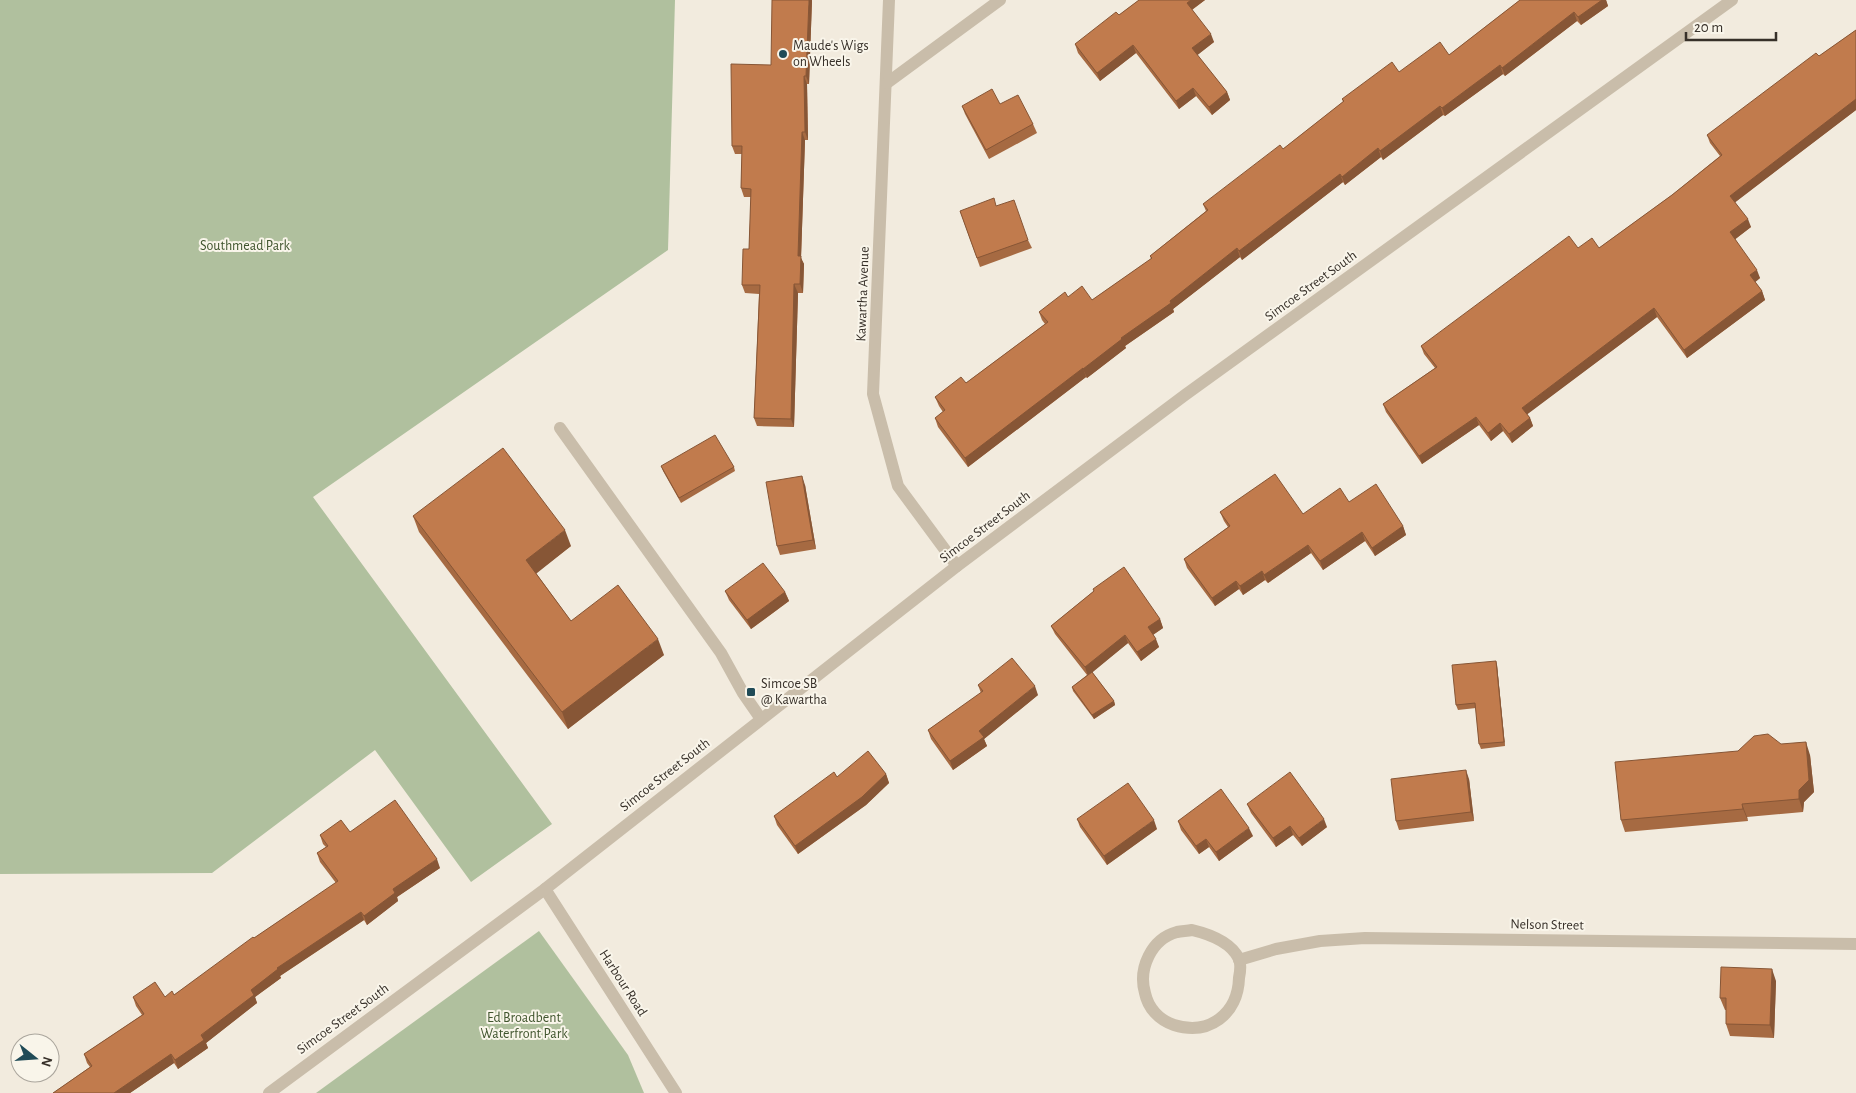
<svg xmlns="http://www.w3.org/2000/svg" width="1856" height="1093" font-family="'Alegreya Sans',sans-serif">
<rect width="100%" height="100%" fill="#f2ebde"/>
<g fill="#b0c09e">
<polygon points="0,0 675,0 668,250 313,497 552,824 471,882 375,750 212,873 0,874"/>
<polygon points="539,931 628,1055 644,1093 316,1093"/>
</g>
<g fill="none" stroke-linecap="round" stroke-linejoin="round">
<g stroke="#c9bdaa" stroke-width="12">
<polyline points="889,0 873,394 898,486 957,566"/>
<polyline points="887,83 1000,0"/>
<polyline points="560,428 721,653 743,693 761,719"/>
<polyline points="545,889 676,1093"/>
<path d="M 1192,930 C 1209,934 1231,942 1239,959 C 1241,964 1240,973 1239,978 C 1238,1014 1209,1036 1174,1025 C 1159,1020 1148,1008 1145,993 C 1138,969 1151,939 1177,932 C 1182,931 1187,931 1192,930 Z"/>
<polyline points="1239,960 1276,949 1320,941 1365,938 1856,944"/>
<polyline points="269,1093 545,889 957,566 1185,395 1732,0"/>
</g>
</g>
<g fill="#a66a42">
<polygon points="812,0 809,84 807,84 808,140 805,140 801,258 804,264 803,293 798,293 794,427 757,426 754,418 759,294 745,293 742,285 749,249 751,197 744,197 741,188 742,154 735,154 732,146 771,65"/>
<polygon points="1139,0 1205,0 1192,10 1214,42 1197,55 1227,92 1230,100 1212,115 1196,96 1179,109 1136,53 1100,81 1078,53 1075,44 1119,15"/>
<polygon points="1520,0 1606,0 1608,6 1581,25 1577,21 1505,76 1503,74 1445,116 1443,115 1383,160 1381,157 1345,185 1343,182 1242,260 1240,257 1173,309 1174,312 1125,346 1126,348 1087,378 1086,377 968,467 938,427 935,418 943,412 939,406 935,397 966,383 1045,324 1042,320 1039,312 1068,297 1092,300 1151,259 1150,256 1206,211 1203,204 1283,149 1343,102 1342,99 1399,72 1449,55"/>
<polygon points="1856,30 1856,110 1735,202 1751,227 1735,239 1760,278 1755,282 1762,291 1765,300 1687,358 1657,317 1527,414 1530,418 1533,426 1512,443 1503,431 1491,441 1479,425 1422,464 1386,412 1383,404 1435,368 1424,354 1421,346 1578,248 1599,248 1672,195 1720,156 1710,143 1707,135"/>
<polygon points="1000,104 1033,124 1037,133 989,159 965,114 962,106"/>
<polygon points="960,211 1028,240 1032,248 980,267"/>
<polygon points="661,466 734,467 735,471 681,503 663,471"/>
<polygon points="805,485 816,549 780,555 777,546"/>
<polygon points="1349,502 1403,526 1406,535 1375,556 1365,541 1323,570 1311,553 1268,583 1265,580 1243,595 1239,589 1215,606 1187,568 1184,559 1228,527 1224,521 1220,512 1303,514"/>
<polygon points="413,516 571,546 536,573 571,621 664,655 568,729 419,532"/>
<polygon points="1093,589 1160,619 1163,628 1153,635 1159,647 1141,661 1128,643 1092,672 1114,701 1115,705 1094,719 1073,691 1072,687 1087,675 1055,634 1051,626 1094,591"/>
<polygon points="725,591 785,592 789,601 751,629 729,600"/>
<polygon points="1496,661 1497,665 1505,746 1481,749 1479,744 1476,708 1458,710 1456,705"/>
<polygon points="978,685 1038,695 984,739 987,746 953,770 931,739 928,730 981,693"/>
<polygon points="1781,744 1810,755 1814,792 1804,802 1803,812 1747,817 1748,821 1625,832 1621,820 1738,751"/>
<polygon points="886,774 889,783 866,805 798,854 777,825 774,816 837,777"/>
<polygon points="1469,779 1474,821 1399,830 1396,821"/>
<polygon points="1247,804 1327,827 1302,846 1293,835 1276,847 1251,813"/>
<polygon points="1077,819 1157,829 1107,865 1080,827"/>
<polygon points="1178,821 1253,836 1219,861 1209,847 1199,854 1181,830"/>
<polygon points="350,832 440,868 397,897 398,901 367,925 364,920 280,976 281,978 255,997 257,1003 206,1043 208,1048 178,1069 174,1063 130,1093 53,1093 90,1067 87,1063 84,1054 142,1015 136,1006 133,997 165,997 174,995 254,938 336,883 320,862 317,853 326,847 323,844 320,835"/>
<polygon points="1776,981 1774,1038 1730,1036 1726,1024 1726,1010 1725,1010 1720,998"/>
</g>
<g fill="#875636">
<polygon points="809,0 812,0 809,84 806,76"/>
<polygon points="1191,0 1205,0 1190,11 1187,3"/>
<polygon points="1602,0 1606,0 1608,6 1581,25 1578,17"/>
<polygon points="1574,12 1577,21 1505,76 1502,68"/>
<polygon points="1211,34 1214,42 1195,57 1192,48"/>
<polygon points="1133,45 1136,53 1100,81 1097,73"/>
<polygon points="1500,65 1503,74 1445,116 1442,108"/>
<polygon points="804,76 807,84 808,140 805,132"/>
<polygon points="1193,88 1196,96 1179,109 1176,101"/>
<polygon points="1227,92 1230,100 1212,115 1209,107"/>
<polygon points="1856,99 1856,110 1733,204 1730,196"/>
<polygon points="1440,106 1443,115 1383,160 1380,151"/>
<polygon points="802,132 805,140 801,258 804,264 803,293 800,284 798,256"/>
<polygon points="1378,148 1381,157 1345,185 1342,177"/>
<polygon points="1340,174 1343,182 1242,260 1239,251"/>
<polygon points="1748,219 1751,227 1733,241 1730,232"/>
<polygon points="1237,248 1240,257 1173,309 1174,312 1125,346 1126,348 1087,378 1083,369 1121,338 1170,301"/>
<polygon points="1757,270 1760,278 1753,284 1750,275"/>
<polygon points="794,284 798,293 794,427 791,419"/>
<polygon points="1762,291 1765,300 1687,358 1684,350"/>
<polygon points="1654,308 1657,317 1525,416 1522,408"/>
<polygon points="1083,368 1086,377 968,467 965,458"/>
<polygon points="1476,417 1479,425 1422,464 1419,456"/>
<polygon points="1530,418 1533,426 1512,443 1509,434"/>
<polygon points="1500,423 1503,431 1491,441 1488,433"/>
<polygon points="802,476 805,485 816,549 813,540"/>
<polygon points="1403,526 1406,535 1375,556 1372,548"/>
<polygon points="565,530 571,546 532,577 526,560"/>
<polygon points="1362,532 1365,541 1323,570 1320,561"/>
<polygon points="1308,545 1311,553 1268,583 1264,575"/>
<polygon points="1262,571 1265,580 1243,595 1240,586"/>
<polygon points="1236,581 1239,589 1215,606 1212,598"/>
<polygon points="785,592 789,601 751,629 747,620"/>
<polygon points="1160,619 1163,628 1151,636 1148,627"/>
<polygon points="1125,635 1128,643 1088,676 1085,667"/>
<polygon points="658,639 664,655 568,729 562,712"/>
<polygon points="1156,639 1159,647 1141,661 1137,652"/>
<polygon points="1496,661 1497,665 1505,746 1504,742"/>
<polygon points="1035,686 1038,695 984,739 987,746 953,770 950,761 979,731"/>
<polygon points="1114,701 1115,705 1094,719 1092,715"/>
<polygon points="1806,742 1810,755 1814,792 1804,802 1803,812 1799,799 1799,790"/>
<polygon points="1466,770 1469,779 1474,821 1471,812"/>
<polygon points="886,774 889,783 866,805 798,854 795,846"/>
<polygon points="1742,804 1747,817 1748,821 1743,809"/>
<polygon points="1324,819 1327,827 1302,846 1299,838"/>
<polygon points="1154,820 1157,829 1107,865 1104,856"/>
<polygon points="1290,826 1293,835 1276,847 1273,838"/>
<polygon points="1249,828 1253,836 1219,861 1216,852"/>
<polygon points="1206,839 1209,847 1199,854 1196,846"/>
<polygon points="437,859 440,868 397,897 398,901 367,925 364,916 393,889"/>
<polygon points="361,912 364,920 280,976 281,978 255,997 257,1003 206,1043 208,1048 178,1069 175,1060 251,990 277,968"/>
<polygon points="1772,969 1776,981 1774,1038 1770,1025"/>
<polygon points="171,1054 174,1063 130,1093 114,1093"/>
</g>
<g fill="#c17b4d" stroke="#875636">
<polygon points="772,0 809,0 806,76 804,76 805,132 802,132 798,256 801,256 800,284 794,284 791,419 754,418 760,285 742,285 743,249 749,249 751,189 741,188 742,146 732,146 731,64 771,65"/>
<polygon points="1139,0 1191,0 1187,3 1211,34 1192,48 1227,92 1209,107 1193,88 1176,101 1133,45 1097,73 1075,44 1116,12 1119,15"/>
<polygon points="1520,0 1602,0 1578,17 1574,12 1502,68 1500,65 1442,108 1440,106 1380,151 1378,148 1342,177 1340,174 1239,251 1237,248 1170,301 1171,303 1121,338 1122,339 1083,369 1083,368 965,458 935,418 945,410 935,397 961,377 966,383 1048,322 1039,312 1065,292 1068,297 1082,286 1092,300 1152,258 1150,256 1208,210 1203,204 1280,145 1283,149 1344,101 1342,99 1392,62 1399,72 1440,42 1449,55"/>
<polygon points="1856,30 1856,99 1730,196 1748,219 1730,232 1757,270 1750,275 1762,291 1684,350 1654,308 1522,408 1530,418 1509,434 1500,423 1488,433 1476,417 1419,456 1383,404 1437,367 1421,346 1569,236 1578,248 1592,238 1599,248 1672,195 1722,155 1707,135 1816,53 1819,56"/>
<polygon points="992,89 1000,104 1018,95 1033,124 986,150 962,106"/>
<polygon points="994,198 996,206 1014,200 1028,240 977,258 960,211"/>
<polygon points="715,435 734,467 679,498 661,466"/>
<polygon points="503,448 565,530 526,560 571,621 618,585 658,639 562,712 413,516"/>
<polygon points="1275,474 1303,514 1340,488 1349,502 1376,484 1403,526 1372,548 1362,532 1320,561 1308,545 1264,575 1262,571 1240,586 1236,581 1212,598 1184,559 1230,526 1220,512"/>
<polygon points="802,476 813,540 777,546 766,482"/>
<polygon points="763,563 785,592 747,620 725,591"/>
<polygon points="1124,567 1160,619 1148,627 1156,639 1137,652 1125,635 1085,667 1051,626 1094,591 1093,589"/>
<polygon points="1012,658 1035,686 979,731 984,737 950,761 928,730 983,691 978,685"/>
<polygon points="1496,661 1504,742 1479,744 1475,703 1456,705 1452,665"/>
<polygon points="1092,672 1114,701 1092,715 1072,687"/>
<polygon points="1768,734 1781,744 1806,742 1809,780 1799,790 1799,799 1742,804 1743,809 1621,820 1615,762 1738,751 1754,736"/>
<polygon points="868,751 886,774 862,797 795,846 774,816 834,772 837,777"/>
<polygon points="1466,770 1471,812 1396,821 1391,779"/>
<polygon points="1290,772 1324,819 1299,838 1290,826 1273,838 1247,804"/>
<polygon points="1128,783 1154,820 1104,856 1077,819"/>
<polygon points="1221,789 1249,828 1216,852 1206,839 1196,846 1178,821"/>
<polygon points="395,800 437,859 393,889 395,893 364,916 361,912 277,968 278,969 251,990 254,995 201,1035 204,1040 175,1060 171,1054 114,1093 53,1093 92,1066 84,1054 144,1014 133,997 155,982 165,997 172,991 174,995 253,937 254,938 338,881 317,853 328,846 320,835 341,820 350,832"/>
<polygon points="1721,967 1772,969 1770,1025 1726,1024 1726,998 1720,998"/>
</g>
<g fill="#204b57" stroke="#f9f5ea" stroke-width="2">
<circle cx="783" cy="54" r="5"/>
<rect x="746" y="687" width="10" height="10" rx="2.5"/>
</g>
<g text-anchor="middle" dominant-baseline="central" stroke-width="4" stroke-linejoin="round" paint-order="stroke">
<g font-size="14" fill="#373029" stroke="#f9f5ea" text-anchor="start">
<text x="793" y="46">Maude's Wigs<tspan x="793" dy="16">on Wheels</tspan></text>
<text x="761" y="684">Simcoe SB<tspan x="761" dy="16">@ Kawartha</tspan></text>
</g>
<g font-size="14" fill="#40552e" stroke="#f9f5ea">
<text x="245" y="246">Southmead Park</text>
<text x="524" y="1018">Ed Broadbent<tspan x="524" dy="16">Waterfront Park</tspan></text>
</g>
<g font-size="14" fill="#373029" stroke="#f9f5ea">
<text transform="translate(1311 286) rotate(-36)">Simcoe Street South</text>
<text transform="translate(863 294) rotate(-88)">Kawartha Avenue</text>
<text transform="translate(985 527) rotate(-37)">Simcoe Street South</text>
<text transform="translate(665 775) rotate(-38)">Simcoe Street South</text>
<text transform="translate(1547 925) rotate(1)">Nelson Street</text>
<text transform="translate(623 983) rotate(57)">Harbour Road</text>
<text transform="translate(343 1019) rotate(-36)">Simcoe Street South</text>
</g>
</g>
<g transform="translate(35 1058) rotate(107)"><circle r="24" fill="#f9f5ea" stroke="#aba69d"/>
<path d="M0-4L9 19L0 12L-9 19Z" fill="#204b57"/>
<text y="-8" font-size="14" font-weight="bold" text-anchor="middle" fill="#373029">N</text>
</g>
<path d="M1686 32v8h90v-8" fill="none" stroke="#373029" stroke-width="2.5"/>
<text x="1694" y="32" font-size="15" fill="#373029" stroke="#f9f5ea" stroke-width="4" paint-order="stroke">20 m</text>
</svg>
